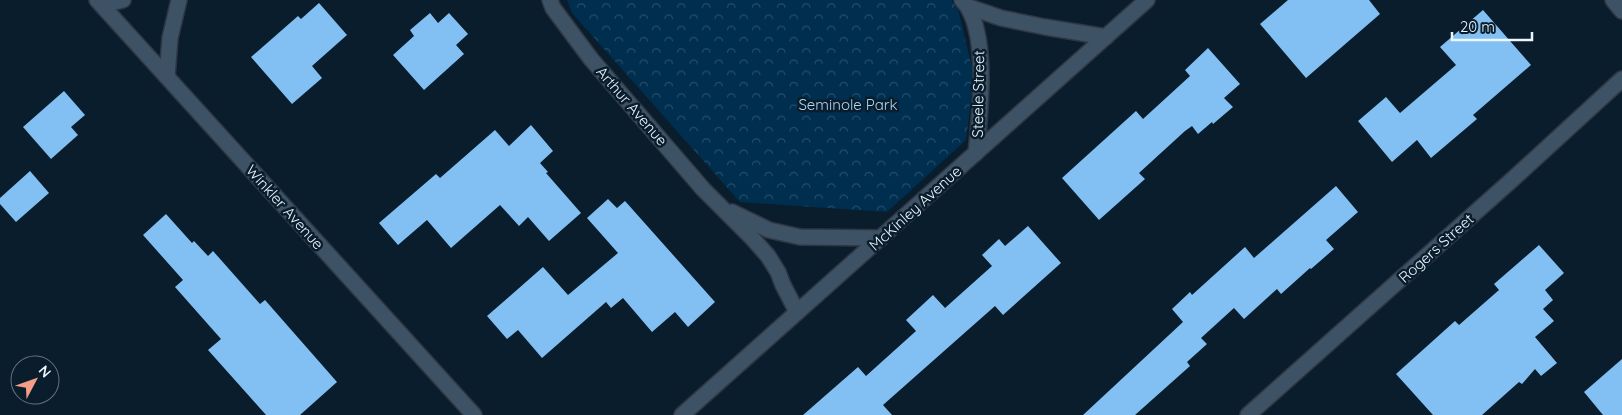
<svg xmlns="http://www.w3.org/2000/svg" width="1622" height="415" font-family="Quicksand,sans-serif">
<defs>
<pattern id="park-crowns" width="20" height="18" patternUnits="userSpaceOnUse" patternTransform="scale(1.25)"><rect width="20" height="18" fill="#002e4f"/><path d="M2 6a3 3 0 1 1 6 0M12 15a3 3 0 1 1 6 0" fill="none" stroke="#254d69"/></pattern>
</defs>
<rect width="100%" height="100%" fill="#091d2c"/>
<polygon fill="url(#park-crowns)" points="567,0 951,0 958,9 974,76 966,140 887,212 740,202 572,13"/>
<g fill="#82bff2">
<polygon points="1288,0 1369,0 1380,14 1306,78 1260,24"/>
<polygon points="319,3 347,35 312,66 322,78 292,104 251,57 298,16 301,19"/>
<polygon points="1483,10 1531,65 1473,115 1477,119 1431,158 1417,140 1392,162 1358,121 1386,97 1400,113 1456,65 1440,47"/>
<polygon points="430,13 438,23 449,13 468,34 456,45 464,54 424,90 393,55 414,36 410,30"/>
<polygon points="1208,48 1240,84 1224,98 1233,107 1213,124 1212,122 1198,134 1192,126 1185,131 1139,173 1145,179 1099,220 1062,178 1136,111 1143,119 1190,76 1185,70"/>
<polygon points="64,91 85,115 71,127 78,135 51,159 23,127"/>
<polygon points="531,125 553,151 540,163 548,172 546,173 581,213 549,241 528,217 519,226 500,205 451,248 427,220 398,245 379,223 436,174 440,178 495,130 509,146"/>
<polygon points="30,171 49,193 16,222 0,204 0,198"/>
<polygon points="1336,186 1358,212 1326,240 1334,249 1311,269 1310,268 1281,294 1277,289 1244,319 1234,308 1201,338 1207,344 1187,362 1190,366 1135,415 1083,415 1183,322 1172,309 1190,292 1192,295 1245,247 1254,258"/>
<polygon points="608,199 617,208 625,201 715,302 688,327 675,312 652,332 623,298 611,308 606,302 542,358 518,330 507,339 487,316 543,267 568,295 618,253 587,218"/>
<polygon points="166,214 192,243 194,241 208,256 213,251 260,304 265,300 337,382 300,415 266,415 208,350 221,339 175,287 183,280 143,235"/>
<polygon points="1028,226 1061,263 1003,315 995,306 883,405 892,415 803,415 858,367 866,376 916,331 906,320 933,295 945,308 992,266 982,255 999,239 1005,246"/>
<polygon points="1539,245 1564,273 1545,290 1553,300 1543,309 1554,321 1535,337 1557,363 1541,376 1535,369 1522,384 1519,382 1482,415 1433,415 1396,374 1455,321 1459,325 1499,290 1494,284"/>
<polygon points="1622,359 1622,415 1603,415 1584,392"/>
</g>
<g fill="none" stroke-linecap="round" stroke-linejoin="round">
<g stroke="#2f3643" stroke-width="18">
<g id="minor">
<polyline points="97,0 474,415"/>
<polyline points="550,0 553,8 591,59 703,189 753,239 768,256 778,272 783,285 797,312"/>
<path d="M 962,0 C 990,28 980,115 976,153"/>
<polyline points="1613,0 1622,11"/>
<polyline points="102,5 123,0"/>
<polyline points="969,7 1001,18 1045,27 1106,37"/>
<polyline points="167,77 170,38 179,0"/>
<polyline points="732,212 769,230 800,237 881,238"/>
<polyline points="682,415 1147,0"/>
<polyline points="1248,415 1514,178 1622,79"/>
</g>
</g>
<use href="#minor" stroke="#3d5264" stroke-width="15"/>
</g>
<g text-anchor="middle" dominant-baseline="central" stroke-width="5" stroke-linejoin="round" paint-order="stroke">
<g font-size="15" fill="#ecf6ff" stroke="#091d2c">
<text transform="translate(978 94) rotate(-89)">Steele Street</text>
<text transform="translate(632 106) rotate(49)">Arthur Avenue</text>
<text transform="translate(285 207) rotate(48)">Winkler Avenue</text>
<text transform="translate(915 208) rotate(-42)">McKinley Avenue</text>
<text transform="translate(1436 248) rotate(-42)">Rogers Street</text>
</g>
<g font-size="15" fill="#b0d6f6" stroke="#091d2c">
<text x="848" y="104">Seminole Park</text>
</g>
</g>
<g transform="translate(35 380) rotate(49)"><circle r="24" fill="#091d2c" stroke="#647480"/>
<path d="M0-4L9 19L0 12L-9 19Z" fill="#f49e88"/>
<text y="-8" font-size="14" font-weight="bold" text-anchor="middle" fill="#ecf6ff">N</text>
</g>
<path d="M1452 32v8h80v-8" fill="none" stroke="#ecf6ff" stroke-width="2.5"/>
<text x="1460" y="32" font-size="15" fill="#ecf6ff" stroke="#091d2c" stroke-width="4" paint-order="stroke">20 m</text>
</svg>
